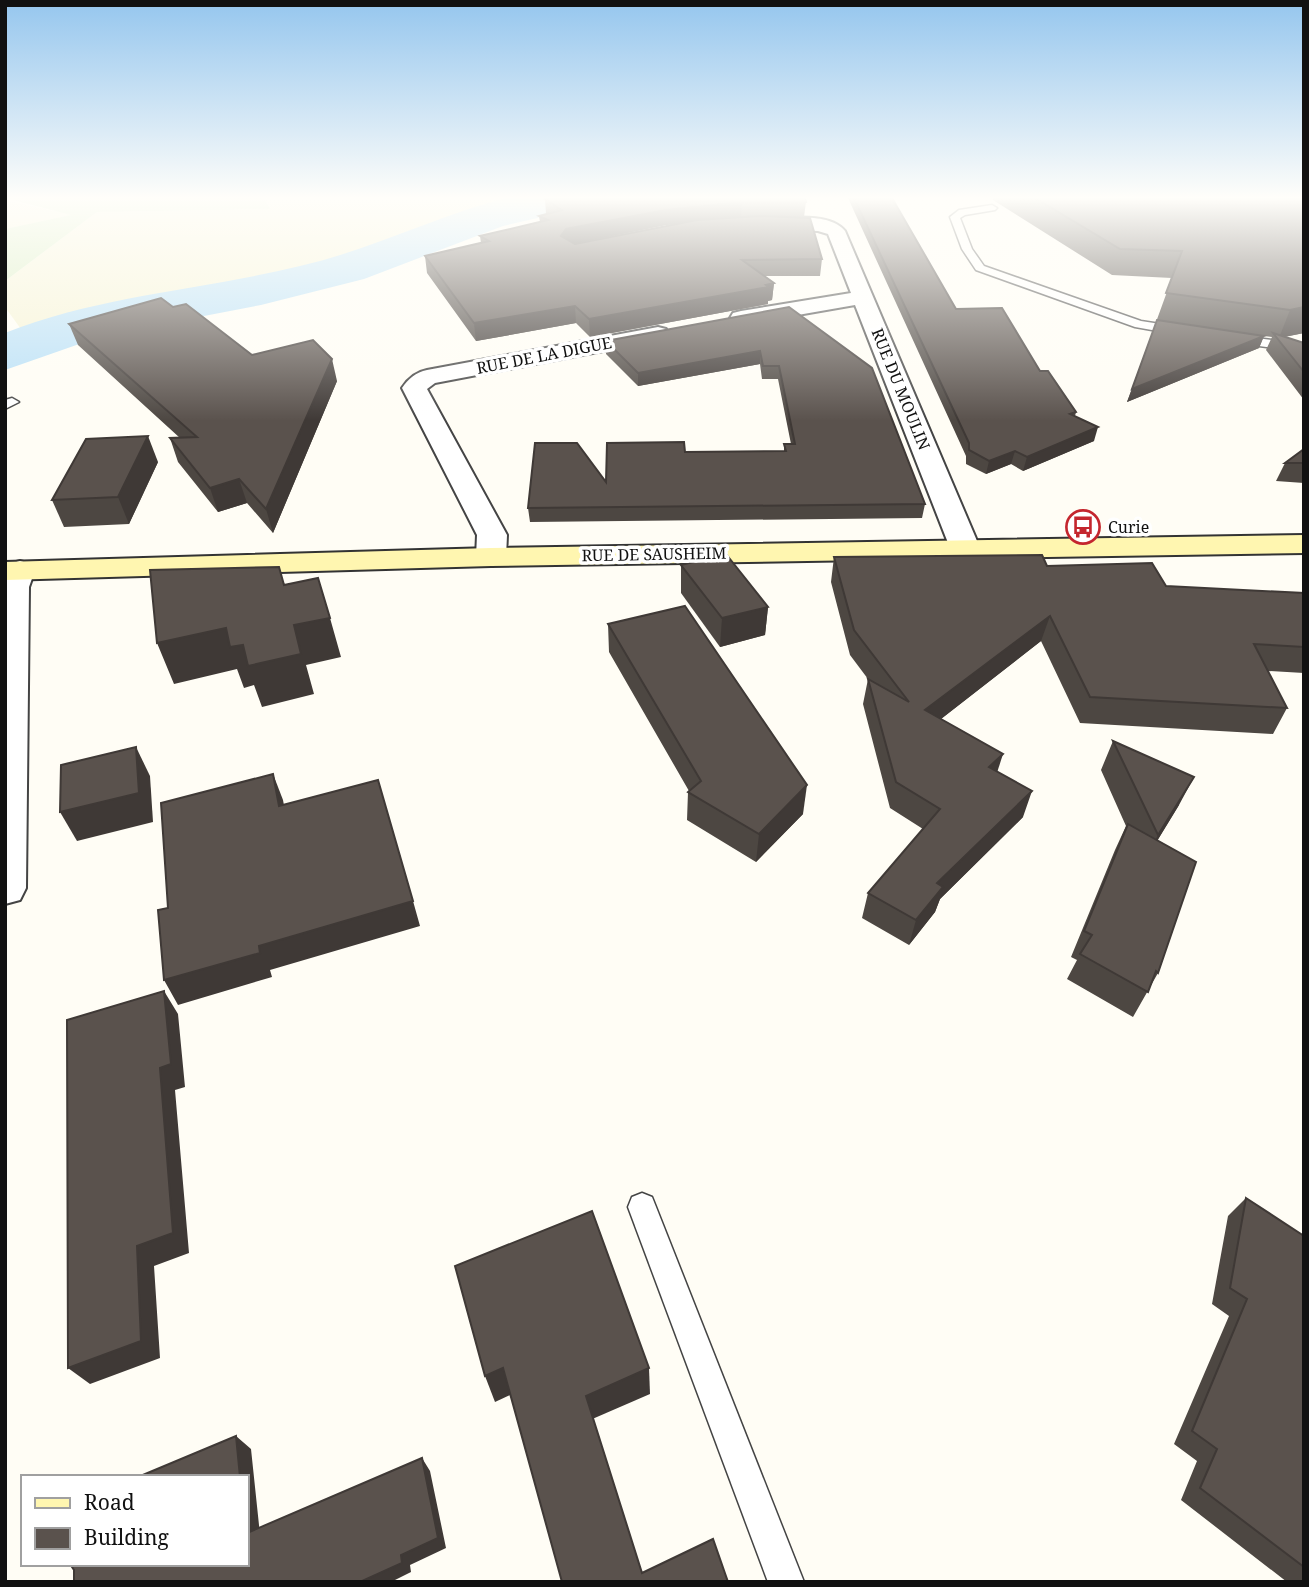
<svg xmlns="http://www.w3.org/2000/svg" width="1309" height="1587" font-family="'Noto Serif',serif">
<rect width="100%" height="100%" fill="#fffdf5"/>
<g fill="#f6f3d4">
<polygon points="264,198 536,198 460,216 340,264 289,280 84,320 26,336 5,307 5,281 97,212 269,209"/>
<polygon points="5,200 73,215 5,229"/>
</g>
<polygon fill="#d5ebbd" points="5,198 264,198 270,209 97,212 5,281 5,229 71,215"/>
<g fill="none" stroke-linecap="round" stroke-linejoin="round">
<path fill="#b9e0f7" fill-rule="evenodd" d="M 506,198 L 591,198 L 585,207 L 503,226 L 364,279 L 261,305 L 105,335 L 5,370 L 5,333 C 100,295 202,290 300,266 C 371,250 436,216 506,198 Z"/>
<g stroke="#444" stroke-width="3">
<g id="service">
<polygon points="992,205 997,208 995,210 965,215 960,218 972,249 984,266 1141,321 1180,327 1186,331 1180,335 1135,327 976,270 962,249 950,217 959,210"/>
<polygon points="1233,335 1304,344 1304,352 1229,342 1227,339"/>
<polygon points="12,398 19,402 5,409 5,400"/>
<polygon points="642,1193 652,1197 656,1207 804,1582 768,1582 628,1207 632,1197"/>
</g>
</g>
<g stroke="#444" stroke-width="4">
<g id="minor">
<path d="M 762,219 C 785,219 829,211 845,231 L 980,548 L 976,554 L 965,557 L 954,554 L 950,548 L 855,305 L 741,325 L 733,323 L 730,318 L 733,313 L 741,311 L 851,293 L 828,234 L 818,231 L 755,229 L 753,225 Z"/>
<path d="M 658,327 L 666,329 L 669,334 L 666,339 L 435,383 L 427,389 L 507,535 L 506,557 L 502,563 L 491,566 L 480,563 L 476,557 L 477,535 L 402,388 C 408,379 416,372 427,370 Z"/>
<polygon points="20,561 31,564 35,570 29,587 26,888 20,900 5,904 5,569 9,564"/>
</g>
</g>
<g stroke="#333" stroke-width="4">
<polygon id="secondary" points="1304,535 1304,553 491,566 5,580 5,562 491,548"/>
</g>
<use href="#service" fill="#fff" fill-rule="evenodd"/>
<use href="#minor" fill="#fff" fill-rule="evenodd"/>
<use href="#secondary" fill="#fff6b0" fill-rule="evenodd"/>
</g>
<g fill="#4d4742" fill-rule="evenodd">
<polygon points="848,198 892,198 956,309 1040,371 1076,412 1075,416 1094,441 1023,471 1011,464 986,474 966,464 966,456"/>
<polygon points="993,198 1304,198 1304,333 1284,337 1304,343 1304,400 1266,350 1272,337 1264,336 1259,348 1127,402 1172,278 1112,275 993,200"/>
<path d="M 545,199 L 806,202 L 804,217 L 822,259 L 820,276 L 765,276 L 774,283 L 772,300 L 768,301 L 768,304 L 590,337 L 576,323 L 476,341 L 427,273 L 425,256 L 481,243 L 480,236 L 540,222 L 539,216 L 546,214 ZM 678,224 L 575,244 L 666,225 Z"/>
<polygon points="173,307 252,355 337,381 273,533 247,503 218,512 178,462 170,438 180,438 78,345 69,324"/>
<polygon points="789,307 925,504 922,518 530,522 528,508 685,452 784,451 784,444 791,444 778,379 762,379 760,364 638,386 606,354 606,341"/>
<polygon points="1304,449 1304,483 1276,481 1285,463"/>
<polygon points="158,462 129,524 64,527 52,500"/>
<polygon points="834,557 1047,566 1166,586 1304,593 1304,673 1268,671 1287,708 1273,734 1080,723 1041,641 941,719 997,772 1023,817 940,899 935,912 909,945 862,918 868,893 923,829 890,808 863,704 868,679 850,655 831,582"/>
<polygon points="681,565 768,607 765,635 720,647 681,593"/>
<polygon points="608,624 803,814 756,862 687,820 688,792 689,791 609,652"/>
<polygon points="1113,741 1179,805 1157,841 1158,973 1133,1017 1067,979 1077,960 1071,957 1115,850 1126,826 1101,770"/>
<polygon points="1246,1198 1304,1236 1304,1582 1287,1582 1181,1500 1197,1461 1174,1444 1229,1316 1212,1304 1228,1216"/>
</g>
<g fill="#3f3936">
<polygon points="742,202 741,218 666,225 567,245 561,236 566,229 666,210"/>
<polygon points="774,283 772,300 768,301 768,304 590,337 589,319"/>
<polygon points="575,306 576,323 476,341 474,323"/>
<polygon points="1304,307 1304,333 1279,338 1290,310"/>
<polygon points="1264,336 1259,348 1127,402 1132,389"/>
<polygon points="760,351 760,364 638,386 638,373"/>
<polygon points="332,359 337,381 273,533 266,509"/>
<polygon points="1098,427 1094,441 1023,471 1027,457"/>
<polygon points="148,436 158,462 129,524 118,497"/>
<polygon points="1015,451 1011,464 986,474 989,461"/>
<polygon points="239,479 247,503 218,512 210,488"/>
<polygon points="768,607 765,635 720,647 722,618"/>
<polygon points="1050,616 1041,641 919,736 925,710"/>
<polygon points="330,618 341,657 306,665 314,694 262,707 254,685 244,688 237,669 174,684 157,643 226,628 243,645 294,625"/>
<polygon points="136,747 150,776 153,822 77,841 60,812"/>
<polygon points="1003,754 995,779 989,767"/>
<polygon points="273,774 283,800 289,831 279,806"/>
<polygon points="1194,777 1179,805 1143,864 1158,835"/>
<polygon points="807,785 803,814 756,862 759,834"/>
<polygon points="1032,791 1023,817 940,899 935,912 909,945 916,920 937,883"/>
<polygon points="413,901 420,926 270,970 272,977 178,1005 164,980 259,946"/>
<polygon points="164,991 178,1014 185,1087 175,1090 189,1253 154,1266 160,1358 90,1384 68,1368 137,1246 160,1068"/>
<polygon points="503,1368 512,1394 495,1402 485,1376"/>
<polygon points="649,1368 650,1394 590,1420 586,1396"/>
<polygon points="236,1436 251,1449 261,1544 247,1534 247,1477 240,1477"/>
<polygon points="422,1458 430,1471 446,1548 410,1565 411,1572 391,1582 360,1582 401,1555"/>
</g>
<g fill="#5a524d" stroke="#3f3936" stroke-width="2">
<polygon points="547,198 805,198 806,202 742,202 666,210 566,229 561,236 575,244 697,220 759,216 810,218 822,259 742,260 774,283 766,285 769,287 589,319 575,306 474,323 425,256 489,241 480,236 548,220 539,216 562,210 545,199"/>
<polygon points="854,198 892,198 956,309 1002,308 1040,371 1048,371 1076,412 1070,414 1098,427 1027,457 1015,451 989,461 969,450 969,443"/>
<polygon points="1035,198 1304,198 1304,307 1290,310 1166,293 1182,251 1120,249"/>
<polygon points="161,298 173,307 186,304 252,355 313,340 332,359 266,509 239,479 210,488 170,438 197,437 69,324"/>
<polygon points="789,307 872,368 925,504 528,508 535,443 577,443 606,482 607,443 684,442 685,452 786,451 784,444 795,444 779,366 763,366 760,351 638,373 606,341"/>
<polygon points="1157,320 1264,336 1132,389"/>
<polygon points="1273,333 1304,343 1304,372"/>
<polygon points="148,436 118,497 52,500 86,439"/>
<polygon points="1304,449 1304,463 1285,463"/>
<polygon points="726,554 768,607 722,618 681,565"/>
<polygon points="1042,555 1047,566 1152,563 1166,586 1304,593 1304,647 1254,644 1287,708 1090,697 1050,616 925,710 1003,754 989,767 1032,791 937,883 943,887 916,920 868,893 940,809 896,782 868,679 909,702 854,630 834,557"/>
<polygon points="279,567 284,585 318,578 330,618 294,625 301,654 248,666 243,645 230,647 226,628 157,643 150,570"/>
<polygon points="685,606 807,785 759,834 688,792 701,781 608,624"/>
<polygon points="1113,741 1194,777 1158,835"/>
<polygon points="136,747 139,793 60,812 61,765"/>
<polygon points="273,774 279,806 378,780 413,901 259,946 260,953 164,980 158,910 168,908 161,803"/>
<polygon points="1128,824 1196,862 1158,973 1156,971 1148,992 1080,954 1092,935 1084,931"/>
<polygon points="164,991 171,1064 160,1068 173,1233 137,1246 141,1341 68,1368 67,1020"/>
<polygon points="1246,1198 1304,1236 1304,1567 1200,1488 1217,1449 1192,1431 1247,1299 1230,1288"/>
<polygon points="592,1211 649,1368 586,1396 642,1573 713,1539 728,1582 562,1582 503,1368 485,1376 455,1266"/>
<polygon points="236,1436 240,1477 138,1477"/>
<polygon points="422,1458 438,1538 401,1555 402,1563 360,1582 74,1582 74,1570 70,1564 247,1564 247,1533"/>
</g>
<linearGradient id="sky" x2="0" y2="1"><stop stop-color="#95c6ee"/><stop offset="0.47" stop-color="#fffefa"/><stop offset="1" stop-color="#fffefa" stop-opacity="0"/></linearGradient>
<rect width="1309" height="421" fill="url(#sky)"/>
<defs>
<g id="bus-ring" transform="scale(1.75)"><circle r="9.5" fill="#fff" stroke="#c4262e" stroke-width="1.5"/><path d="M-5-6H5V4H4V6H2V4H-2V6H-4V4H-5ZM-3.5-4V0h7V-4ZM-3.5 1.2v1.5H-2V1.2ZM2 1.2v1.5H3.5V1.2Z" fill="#c4262e"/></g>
</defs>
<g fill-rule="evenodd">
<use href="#bus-ring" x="1083" y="527"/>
</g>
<g text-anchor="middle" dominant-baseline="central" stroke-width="7" stroke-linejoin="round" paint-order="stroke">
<g font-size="16" fill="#111" stroke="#fff">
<text transform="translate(544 355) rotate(-11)">RUE DE LA DIGUE</text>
<text transform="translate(901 389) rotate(68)">RUE DU MOULIN</text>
<text transform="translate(654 554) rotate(-1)">RUE DE SAUSHEIM</text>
</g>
<g font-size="16" fill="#111" stroke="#fff" text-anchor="start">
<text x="1108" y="527">Curie</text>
</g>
</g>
<rect width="1309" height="1587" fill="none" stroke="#111111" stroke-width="14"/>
<rect x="21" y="1475" width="228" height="91" fill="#ffffff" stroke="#a0a0a0" stroke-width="2"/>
<rect x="35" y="1498" width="35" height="10" fill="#fff6b0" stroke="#a0a0a0" stroke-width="2"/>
<text x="84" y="1510" font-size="21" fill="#111111">Road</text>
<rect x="35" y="1528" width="35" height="21" fill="#5a524d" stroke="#a0a0a0" stroke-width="2"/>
<text x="84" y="1545" font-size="21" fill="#111111">Building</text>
</svg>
